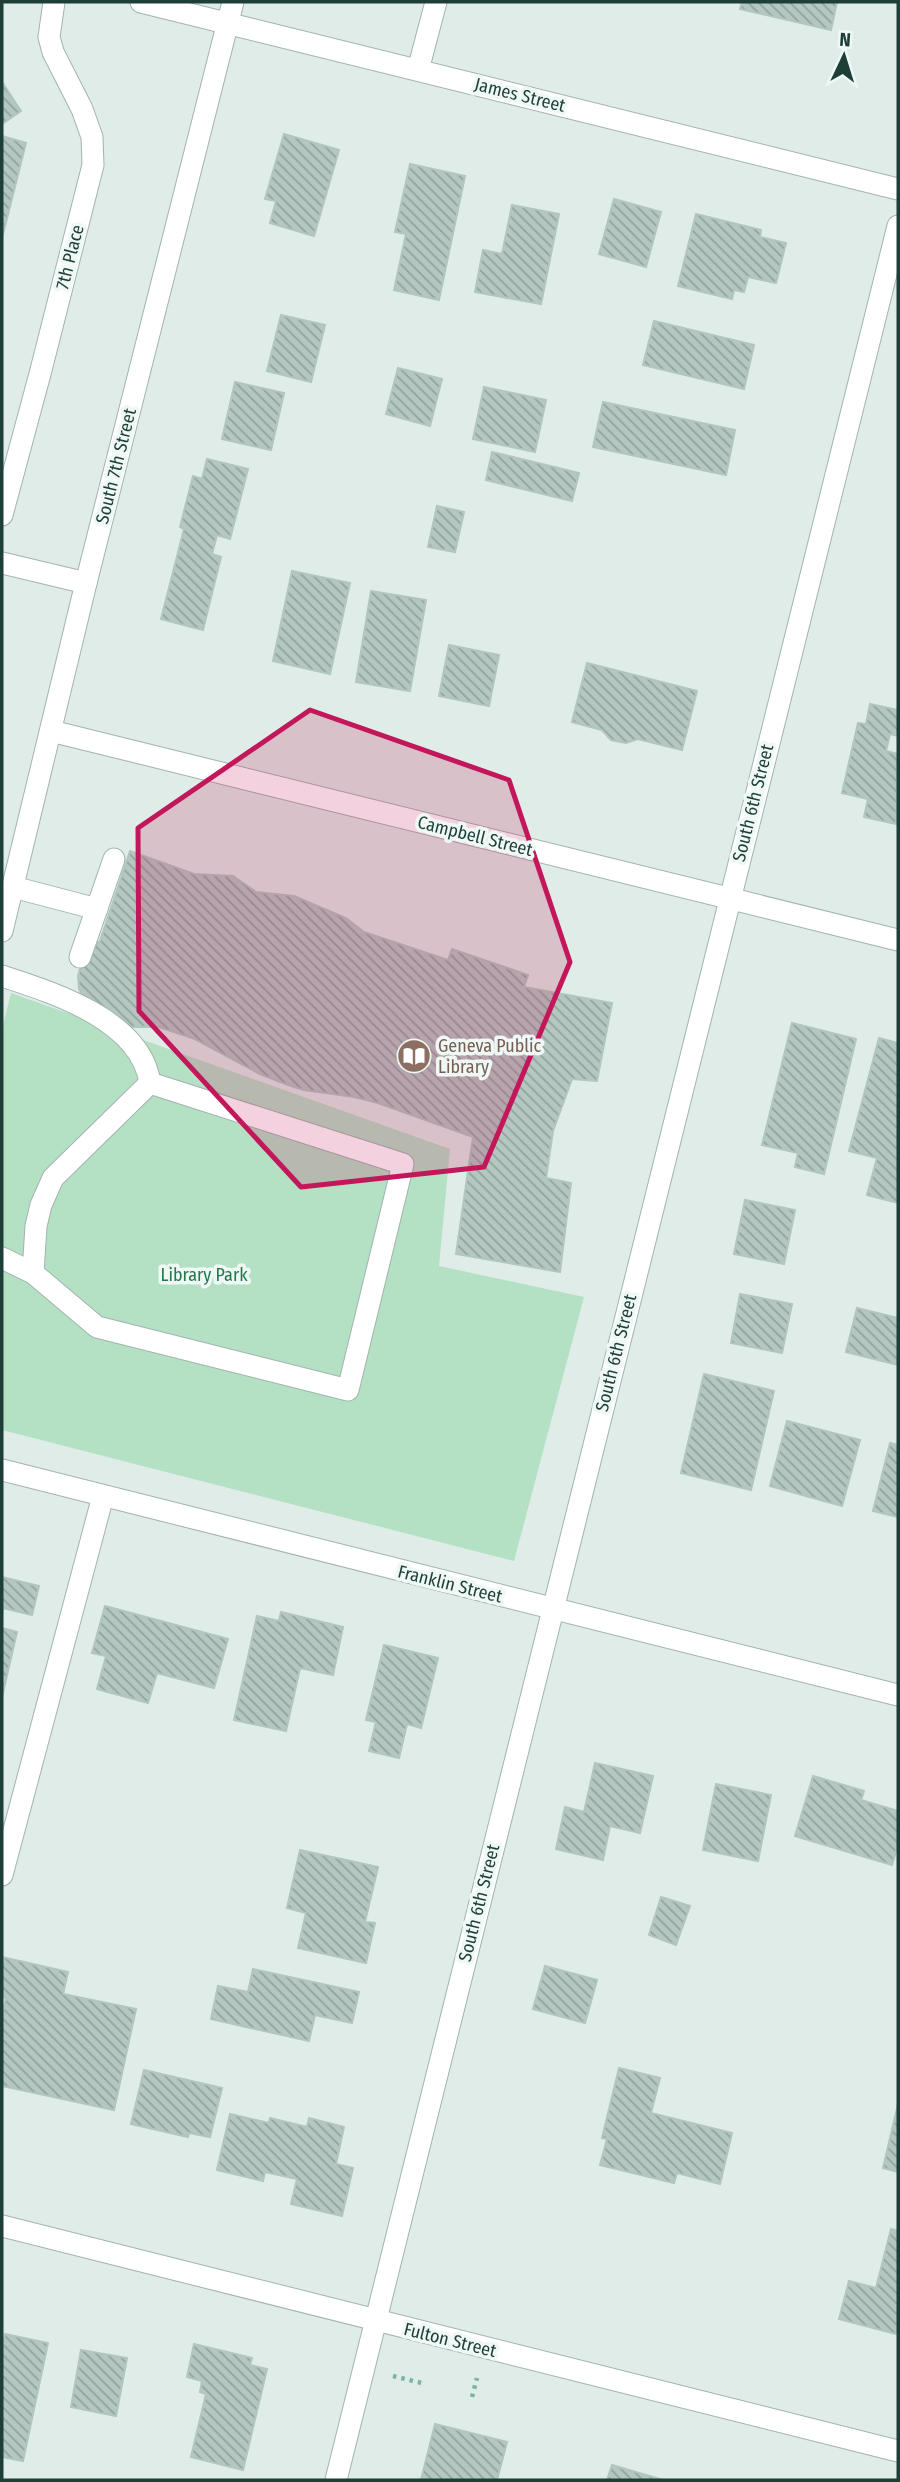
<svg xmlns="http://www.w3.org/2000/svg" width="900" height="2482" font-family="'Fira Sans Condensed',sans-serif">
<defs>
<pattern id="building-back-hatch" width="6" height="6" patternUnits="userSpaceOnUse" patternTransform="scale(1.75)"><rect width="6" height="6" fill="#b4c7c1"/><path d="M-1 5l2 2M0 0l6 6M5-1l2 2" fill="none" stroke="#92a39e"/></pattern>
</defs>
<rect width="100%" height="100%" fill="#dfece7"/>
<polygon fill="#b4e0c4" points="11,993 450,1149 439,1266 584,1297 514,1561 2,1430 2,1030"/>
<g fill="url(#building-back-hatch)" stroke="#b0c6bf" stroke-width="2">
<polygon points="742,2 837,2 831,30 740,9"/>
<polygon points="2,82 21,111 2,124"/>
<polygon points="284,134 339,150 314,236 270,223 276,201 265,199"/>
<polygon points="2,136 26,143 2,238"/>
<polygon points="410,164 465,176 439,300 394,290 406,234 395,232"/>
<polygon points="614,199 661,212 646,267 599,254"/>
<polygon points="512,205 559,214 541,304 475,292 483,250 502,254"/>
<polygon points="696,214 761,230 760,237 786,243 776,283 748,277 744,292 734,290 732,299 678,286"/>
<polygon points="281,315 325,325 311,382 267,371"/>
<polygon points="654,321 754,345 744,389 643,365"/>
<polygon points="398,368 442,379 430,426 386,414"/>
<polygon points="235,382 284,393 271,450 222,439"/>
<polygon points="484,387 546,400 535,452 473,439"/>
<polygon points="603,402 735,430 726,475 593,447"/>
<polygon points="492,452 579,473 572,501 486,480"/>
<polygon points="207,459 248,469 230,539 217,535 212,554 221,557 203,630 161,619 184,529 180,527 193,476 202,479"/>
<polygon points="437,506 464,512 455,552 428,547"/>
<polygon points="292,571 350,583 330,674 273,661"/>
<polygon points="371,591 426,600 410,691 356,682"/>
<polygon points="449,645 499,655 489,706 439,696"/>
<polygon points="587,663 697,691 682,750 638,739 626,743 611,740 602,730 572,722"/>
<polygon points="870,704 898,710 898,736 890,734 886,751 898,754 896,824 864,817 868,799 842,793 858,723 866,724"/>
<polygon points="130,851 194,874 233,876 256,892 294,896 346,918 364,932 448,960 452,949 528,975 524,987 612,1003 597,1081 572,1079 553,1131 546,1178 571,1183 560,1272 456,1254 473,1137 378,1103 354,1097 304,1090 288,1085 260,1074 195,1039 159,1027 130,1027 115,1024 90,1010 79,989 78,976 83,958 92,946 100,941"/>
<polygon points="792,1023 856,1039 824,1174 795,1167 798,1153 762,1145"/>
<polygon points="879,1038 898,1043 898,1203 867,1195 877,1158 849,1151"/>
<polygon points="745,1200 795,1210 784,1264 734,1254"/>
<polygon points="740,1294 792,1304 782,1353 731,1343"/>
<polygon points="857,1308 898,1318 898,1365 846,1352"/>
<polygon points="704,1374 774,1391 751,1490 681,1473"/>
<polygon points="787,1421 860,1440 842,1506 770,1486"/>
<polygon points="890,1443 898,1445 898,1517 873,1511"/>
<polygon points="2,1577 39,1586 32,1615 3,1608 2,1615"/>
<polygon points="105,1606 228,1639 214,1688 157,1673 148,1703 97,1689 106,1656 92,1653"/>
<polygon points="281,1612 343,1627 333,1675 300,1668 286,1731 234,1720 257,1616 279,1621"/>
<polygon points="2,1628 17,1632 2,1697"/>
<polygon points="384,1645 438,1658 421,1728 407,1724 399,1758 369,1751 376,1722 366,1720"/>
<polygon points="595,1763 653,1776 640,1833 610,1826 603,1860 556,1849 565,1807 584,1812"/>
<polygon points="813,1776 864,1791 861,1800 898,1811 898,1845 892,1865 795,1836"/>
<polygon points="716,1784 771,1795 758,1861 703,1850"/>
<polygon points="300,1850 378,1867 365,1922 375,1923 366,1963 298,1948 306,1913 287,1908"/>
<polygon points="661,1897 690,1906 676,1945 649,1935"/>
<polygon points="2,1957 68,1972 63,1994 136,2009 114,2110 2,2086 2,2017 6,1998 2,1997"/>
<polygon points="545,1966 597,1980 585,2023 533,2009"/>
<polygon points="253,1969 359,1992 352,2023 315,2015 309,2041 211,2019 218,1986 248,1992"/>
<polygon points="619,2068 660,2078 651,2113 732,2133 720,2184 677,2173 674,2183 600,2165 607,2139 602,2138"/>
<polygon points="144,2070 222,2088 210,2137 189,2133 188,2137 131,2124"/>
<polygon points="898,2104 898,2172 883,2168"/>
<polygon points="230,2114 269,2123 270,2118 307,2127 309,2118 344,2127 336,2164 353,2168 342,2216 291,2204 297,2179 265,2172 263,2181 217,2170"/>
<polygon points="891,2229 898,2231 898,2324 896,2334 839,2319 849,2281 876,2288"/>
<polygon points="5,2334 48,2343 23,2461 2,2457 2,2348"/>
<polygon points="194,2344 252,2358 250,2365 267,2369 243,2470 191,2457 206,2394 200,2392 202,2381 187,2377"/>
<polygon points="81,2350 127,2358 116,2416 71,2407"/>
<polygon points="435,2424 507,2442 497,2480 421,2480"/>
<polygon points="612,2465 663,2480 607,2480"/>
</g>
<g fill="none" stroke-linecap="round" stroke-linejoin="round">
<g stroke="#a1b4af" stroke-width="23">
<g id="minor">
<polyline points="141,2 898,189"/>
<polyline points="418,70 436,2"/>
<polyline points="2,515 41,370 93,165 92,137 82,109 53,52 49,37 54,2"/>
<polyline points="2,563 86,583"/>
<polyline points="51,731 898,940"/>
<polyline points="13,887 97,909"/>
<polyline points="2,931 86,583 233,2"/>
<polyline points="80,957 114,859"/>
<path d="M 2,976 C 54,993 141,1020 150,1083 L 53,1178 L 41,1205 L 36,1226 L 33,1273"/>
<polyline points="2,1258 33,1273 97,1327 348,1390 403,1164 150,1083"/>
<polyline points="2,1470 898,1695"/>
<polyline points="2,1875 103,1496"/>
<polyline points="2,2226 898,2451"/>
<polyline points="336,2480 898,226"/>
</g>
</g>
<g stroke="#7bb3a7" stroke-width="4.5" stroke-dasharray="3.5 5" stroke-linecap="butt">
<polyline points="393,2376 426,2384"/>
<polyline points="472,2397 477,2378"/>
</g>
<use href="#minor" stroke="#fff" stroke-width="21"/>
</g>
<path fill="#c2185b" fill-opacity="0.2" stroke="#c2185b" stroke-width="5" stroke-linejoin="round" d="M 310,710 L 509,780 L 570,962 L 484,1167 L 301,1187 L 139,1011 L 138,828 Z"/>
<defs>
<g id="library-disc" transform="scale(1.75)"><circle r="9.5" fill="#8d6e63" stroke="#eff8f5"/><path d="M-6-4Q-3-5.5-.7-3.5V5Q-3 3-6 4ZM6-4Q3-5.5 .7-3.5V5Q3 3 6 4Z" fill="#fff"/></g>
</defs>
<g fill-rule="evenodd">
<use href="#library-disc" x="414" y="1056"/>
</g>
<g text-anchor="middle" dominant-baseline="central" stroke-width="7" stroke-linejoin="round" paint-order="stroke">
<g font-size="18" fill="#1e3e38" stroke="#eff8f5">
<text transform="translate(520 95) rotate(14)">James Street</text>
<text transform="translate(70 257) rotate(-76)">7th Place</text>
<text transform="translate(116 466) rotate(-76)">South 7th Street</text>
<text transform="translate(753 803) rotate(-76)">South 6th Street</text>
<text transform="translate(475 836) rotate(14)">Campbell Street</text>
<text transform="translate(616 1353) rotate(-76)">South 6th Street</text>
<text transform="translate(450 1584) rotate(14)">Franklin Street</text>
<text transform="translate(479 1903) rotate(-76)">South 6th Street</text>
<text transform="translate(450 2340) rotate(14)">Fulton Street</text>
</g>
<g font-size="18" fill="#785e54" stroke="#eff8f5" text-anchor="start">
<text x="438" y="1046">Geneva Public<tspan x="438" dy="21">Library</tspan></text>
</g>
<g font-size="18" fill="#23794d" stroke="#eff8f5">
<text x="204" y="1275">Library Park</text>
</g>
</g>
<rect width="900" height="2482" fill="none" stroke="#1e3e38" stroke-width="7"/>
<g transform="translate(844 56) rotate(4)" stroke="#eff8f5" stroke-width="5" paint-order="stroke">
<path d="M0-5L12 26L0 18L-12 26Z" fill="#1e3e38"/>
<text y="-10" font-size="19" font-weight="bold" text-anchor="middle" fill="#1e3e38">N</text>
</g>
</svg>
